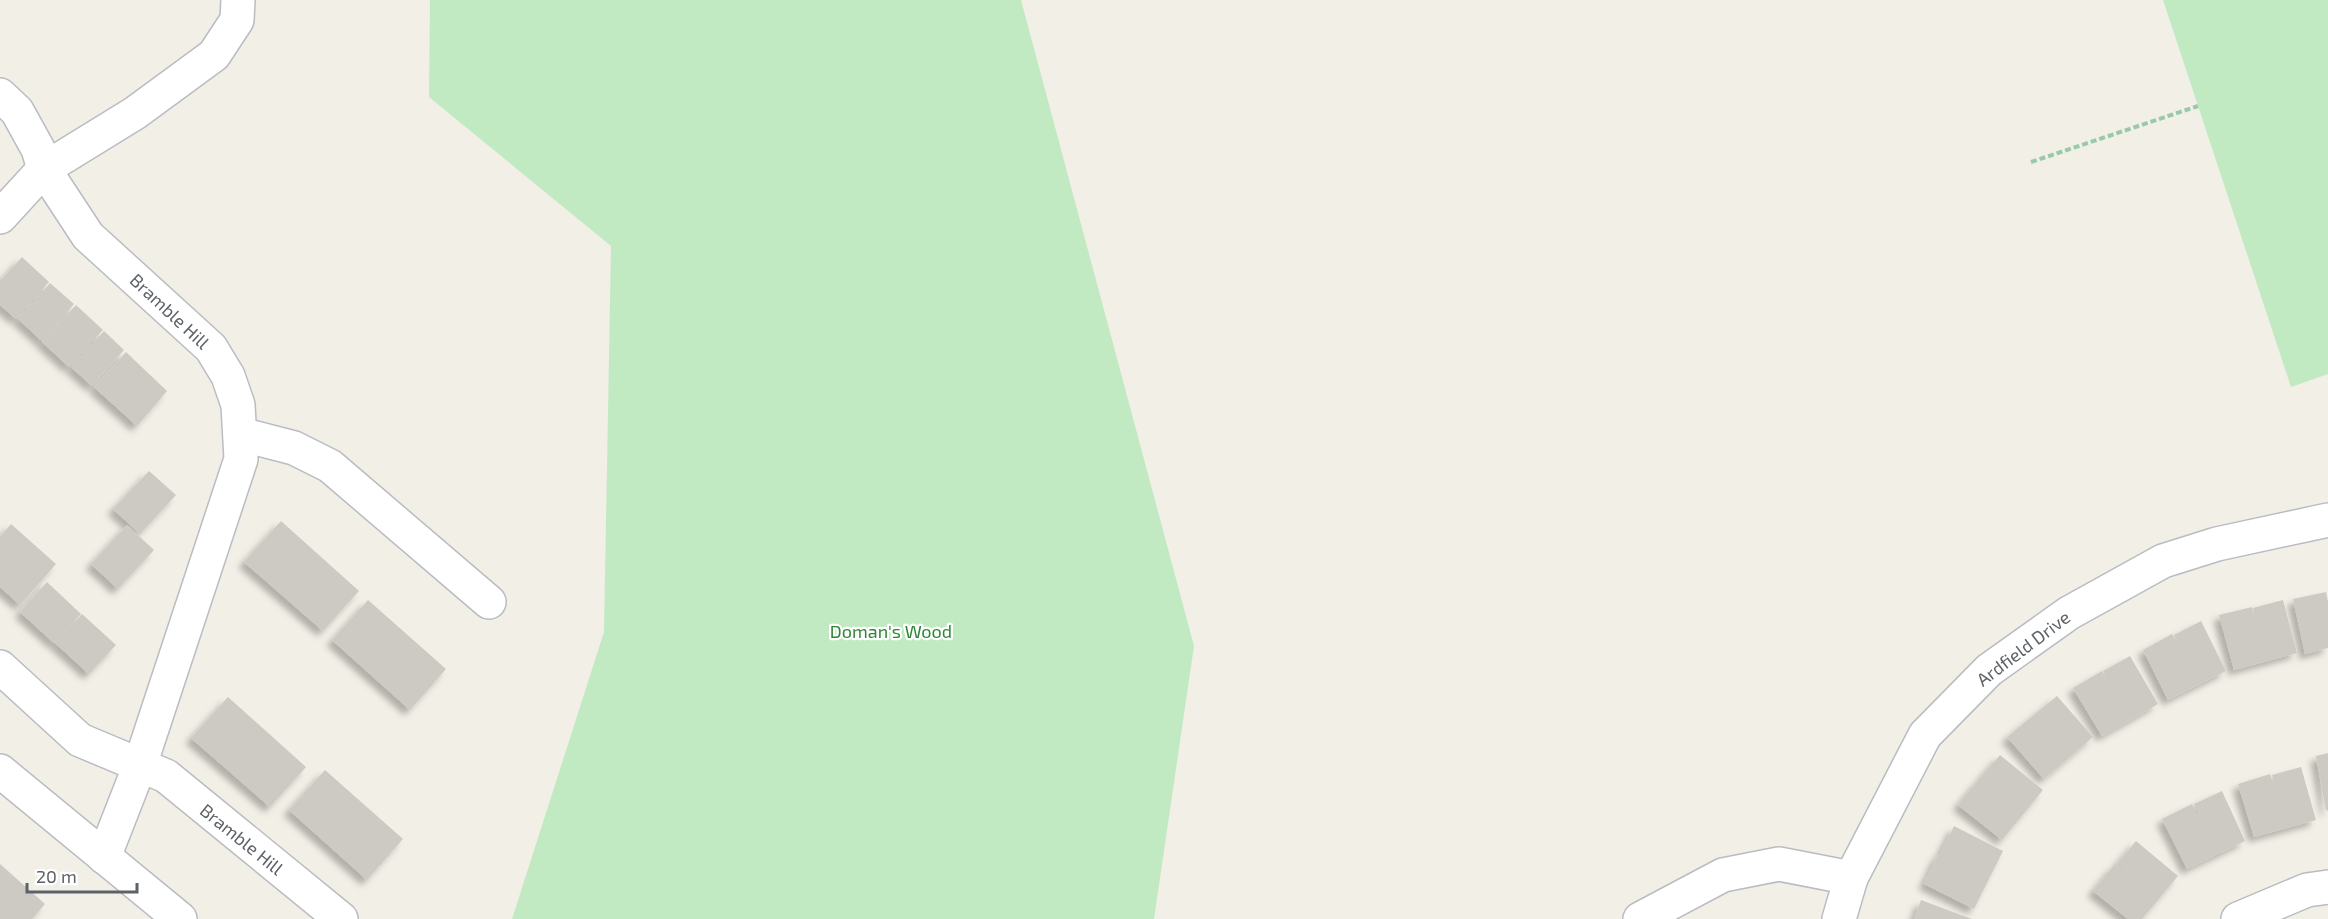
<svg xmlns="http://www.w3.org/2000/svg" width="2328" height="919" font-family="'Exo 2',sans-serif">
<defs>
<filter id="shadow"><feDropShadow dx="-5.5" dy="5.5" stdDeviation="3" flood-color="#0004"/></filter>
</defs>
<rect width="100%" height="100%" fill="#f1efe6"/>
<g fill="#c1eac3">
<polygon points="430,0 1021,0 1194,646 1154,919 512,919 604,632 611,246 429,97"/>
<polygon points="2163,0 2328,0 2328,374 2291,387"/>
</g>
<g fill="#cccac3" filter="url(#shadow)">
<polygon points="22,257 49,282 16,319 0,305 0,281"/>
<polygon points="50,283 74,304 42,341 18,319"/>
<polygon points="76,305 103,330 69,367 42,342"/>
<polygon points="104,331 124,350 92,386 71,367"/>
<polygon points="126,352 167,391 137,426 94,387"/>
<polygon points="149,471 176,495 140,534 113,509"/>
<polygon points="281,521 359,591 323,631 244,562"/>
<polygon points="11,524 56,564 20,605 0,587 0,537"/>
<polygon points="127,525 154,550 118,589 91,564"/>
<polygon points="47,582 81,614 54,643 20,612"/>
<polygon points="2326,592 2328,602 2328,648 2305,654 2293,599"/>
<polygon points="368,600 446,669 410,710 332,640"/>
<polygon points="2283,600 2297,653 2234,670 2219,615 2252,607 2257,627 2253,608"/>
<polygon points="82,614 116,645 89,674 55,643"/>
<polygon points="2201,621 2226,671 2168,700 2143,650 2172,634 2185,659 2174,635"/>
<polygon points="2130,656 2158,704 2102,736 2073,688 2102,671 2113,689 2103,671"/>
<polygon points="2057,696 2093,737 2044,779 2007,737"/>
<polygon points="228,697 306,767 270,807 191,738"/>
<polygon points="2328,753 2328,810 2326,811 2316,756"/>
<polygon points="2000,755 2043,790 2002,840 1958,805 1979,779 2001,796 1980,778"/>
<polygon points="2301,767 2316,820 2254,837 2238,784 2270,774 2276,794 2272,775"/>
<polygon points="325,770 403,839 367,880 289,810"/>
<polygon points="2222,791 2245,841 2187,869 2162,819 2192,804 2204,828 2194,804"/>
<polygon points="1954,826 2003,851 1974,909 1924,884 1938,854 1963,866 1940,854"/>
<polygon points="2136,841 2178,876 2142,919 2128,919 2093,891 2114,865 2148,893 2116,865"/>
<polygon points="0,864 45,904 32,919 0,919"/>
<polygon points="1921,900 1972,919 1914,919"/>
</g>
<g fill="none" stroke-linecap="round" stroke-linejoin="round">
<g stroke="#b9bcc1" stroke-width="36">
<g id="minor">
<polyline points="0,95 17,111 38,149 44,169 88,236 211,348 228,376 238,405 241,459 140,765 104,857"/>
<polyline points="0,217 44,169 135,113 214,55 237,20 238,0"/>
<polyline points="240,434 294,448 330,466 489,602"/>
<polyline points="0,667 80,740 166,776 341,919"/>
<polyline points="0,771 180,919"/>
<polyline points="1640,919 1723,875 1779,864 1851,878"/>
<polyline points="1839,919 1851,878 1925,735 1989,670 2069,613 2163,561 2217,544 2328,520"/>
<polyline points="2238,919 2307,890 2328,887"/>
</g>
</g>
<polyline stroke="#98c9a8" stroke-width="4" stroke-dasharray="6 3" stroke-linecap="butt" points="2031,162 2198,106"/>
<use href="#minor" stroke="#fff" stroke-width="33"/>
</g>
<g text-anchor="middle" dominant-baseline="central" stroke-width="4.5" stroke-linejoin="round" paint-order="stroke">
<g font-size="18" fill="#5d6268" stroke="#fff">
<text transform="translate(170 311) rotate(43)">Bramble Hill</text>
<text transform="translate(2023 648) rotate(-37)">Ardfield Drive</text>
<text transform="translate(242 839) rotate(39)">Bramble Hill</text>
</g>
<g font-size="18" fill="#2e8635" stroke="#fff">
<text x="891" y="631">Doman's Wood</text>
</g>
</g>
<path d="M27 883v9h110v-9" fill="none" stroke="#5d6268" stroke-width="3"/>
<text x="36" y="883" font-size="18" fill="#5d6268" stroke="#ffffff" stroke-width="4.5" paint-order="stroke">20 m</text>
</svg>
